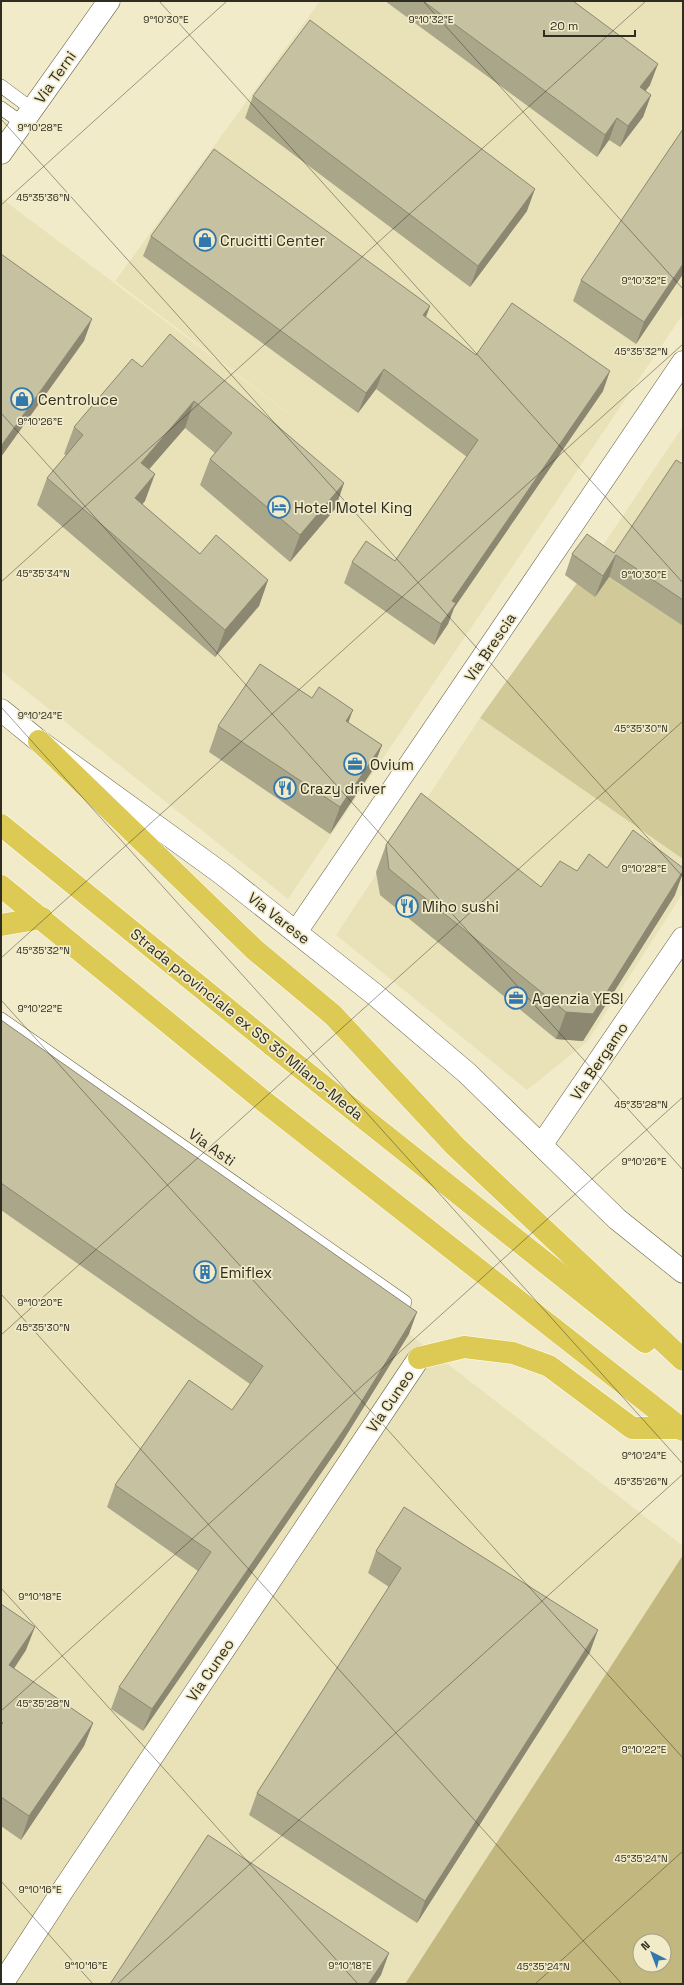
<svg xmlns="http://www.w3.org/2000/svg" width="684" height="1985" font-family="'Space Grotesk',sans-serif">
<rect width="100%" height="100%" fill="#f1ebca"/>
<g fill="#e9e2b9">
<polygon points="320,1 683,1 683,314 288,899 1,671 1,198 313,432 115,281"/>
<polygon points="683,426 683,626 590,565"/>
<polygon points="480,718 683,859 683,893 587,1042 527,1090 336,935"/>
<polygon points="1,1048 409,1334 683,1546 683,1555 405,1984 1,1984"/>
</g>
<polygon fill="#d2c998" points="590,565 683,626 683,859 480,718"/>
<path fill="#c2b87f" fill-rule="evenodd" d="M 683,1555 L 683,1984 L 405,1984 ZM 640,1941 L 664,1941 L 664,1965 L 640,1965 Z"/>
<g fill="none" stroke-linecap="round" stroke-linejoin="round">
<g stroke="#656043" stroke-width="14">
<g id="service">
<polyline points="1,86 32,109"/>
<polyline points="1,108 22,123"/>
<polyline points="1,1019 405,1302"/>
</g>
</g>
<g stroke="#656043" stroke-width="23">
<g id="minor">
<polyline points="1,153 109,1"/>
<polyline points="1,710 39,741 221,873 374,994 467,1073 617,1219 683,1272"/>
<polyline points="296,932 683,362"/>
<polyline points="542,1144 683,938"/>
<polyline points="2,1984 65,1887 419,1358"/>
</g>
</g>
<g stroke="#fff" stroke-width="23">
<g id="trunk">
<polyline points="39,741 255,950 333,1015 455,1146 683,1360"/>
<polyline points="1,825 273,1046 645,1342"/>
<polyline points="1,886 261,1099 683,1430"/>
<polyline points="1,925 42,918"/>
<polyline points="419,1358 464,1347 513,1353 549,1366 632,1428 680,1428"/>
</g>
</g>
<use href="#service" stroke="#fff" stroke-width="13"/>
<use href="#minor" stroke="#fff" stroke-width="22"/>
<use href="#trunk" stroke="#dcca54" stroke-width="22"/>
</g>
<g fill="#aaa68a">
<polygon points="385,1 573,1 650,85 645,91 651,95 643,117 620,147 609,140 597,157"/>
<polygon points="253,96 527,211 470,287 245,118"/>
<polygon points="151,236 430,306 426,317 476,355 603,391 454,608 448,624 434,645 344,583 352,562 395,561 467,457 376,389 358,413 143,256"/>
<polygon points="683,274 636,344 573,301 581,280"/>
<polygon points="142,367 344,483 335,509 290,562 200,485 210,459 215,453 185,428 149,469 145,501 142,504 200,554 268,580 259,606 215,657 37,505 47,478 66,455 64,454 74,427"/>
<polygon points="683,464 683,626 609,577 595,597 565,575 572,554 614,553"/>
<polygon points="349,723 382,745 372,771 330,834 209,752 218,726"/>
<polygon points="386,845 541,887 577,871 607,868 675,895 583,1041 556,1039 380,895 376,872"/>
<polygon points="1,1020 409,1334 339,1447 143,1731 111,1709 119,1687 198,1571 107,1507 115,1485 232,1410 250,1384 1,1210"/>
<polygon points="376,1551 590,1652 417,1923 249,1815 257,1793 389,1587 368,1573"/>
<polygon points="1,1604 26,1650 14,1669 93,1723 84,1746 21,1840 1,1826"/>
</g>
<g fill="#8b8771">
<polygon points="658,64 650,85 632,109 640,87"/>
<polygon points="651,95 643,117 620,147 628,126"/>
<polygon points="617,118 609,140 597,157 605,135"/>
<polygon points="535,189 527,211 470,287 478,266"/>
<polygon points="683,264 683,274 636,344 644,322"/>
<polygon points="430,306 422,327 423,315"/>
<polygon points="92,319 84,341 1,457 1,446"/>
<polygon points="384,369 376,389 358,413 366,393"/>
<polygon points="610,371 603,391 454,608 448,624 434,645 441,624 452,601"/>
<polygon points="194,401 185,428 132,489 141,463"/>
<polygon points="155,474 145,501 125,524 135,498"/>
<polygon points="344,483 335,509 290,562 300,535"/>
<polygon points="616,555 609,577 595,597 603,576"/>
<polygon points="268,580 259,606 215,657 225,630"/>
<polygon points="353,710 343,737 346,721"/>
<polygon points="382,745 372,771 330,834 340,807"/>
<polygon points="683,871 683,873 675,895 583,1041 556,1039 566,1012"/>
<polygon points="417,1312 409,1334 339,1447 143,1731 152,1709"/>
<polygon points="35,1627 26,1650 1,1687 9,1665"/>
<polygon points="598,1630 590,1652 417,1923 425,1901"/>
<polygon points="93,1723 84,1746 21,1840 29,1816"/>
<polygon points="389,1953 381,1975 375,1984 368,1984"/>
</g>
<g fill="#c6c1a1" stroke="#8b8771">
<polygon points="423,1 573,1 658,64 640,87 651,95 628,126 617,118 605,135"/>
<polygon points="310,20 535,189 478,266 253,96"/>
<polygon points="683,129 683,264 644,322 581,280"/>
<polygon points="214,149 430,306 423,315 476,355 512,303 610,371 452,601 456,603 441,624 352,562 366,541 395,561 478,440 384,369 366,393 151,236"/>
<polygon points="1,254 92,319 1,446"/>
<polygon points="170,334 344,483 300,535 210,459 232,433 194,401 141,463 155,474 135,498 200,554 216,535 268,580 225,630 47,478 83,435 74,427 132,359 142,367"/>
<polygon points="676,460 683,464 683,600 616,555 603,576 572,554 587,534 614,553"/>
<polygon points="260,664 312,698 319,687 353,710 346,721 382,745 340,807 218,726"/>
<polygon points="421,793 541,887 560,861 577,871 589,854 607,868 633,830 683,868 683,871 593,1014 566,1012 389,869 386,845"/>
<polygon points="1,1020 417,1312 347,1425 152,1709 119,1687 211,1552 115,1485 189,1380 232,1410 263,1366 1,1183"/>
<polygon points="404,1507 598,1630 425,1901 257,1793 401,1568 376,1551"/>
<polygon points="1,1604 35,1627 9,1665 93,1723 29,1816 1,1797 1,1725 3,1723 1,1722"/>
<polygon points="208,1835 389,1953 368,1984 110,1984"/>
</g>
<path fill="none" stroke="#2f2d20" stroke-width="1" stroke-opacity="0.45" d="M 159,1 L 683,583M 423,1 L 683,289M 1,119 L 683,877M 1,205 L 227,1M 1,413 L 683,1170M 1,582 L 646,1M 1,707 L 683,1464M 1,958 L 683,344M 1,1000 L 683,1758M 1,1294 L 622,1984M 1,1335 L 683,721M 1,1588 L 358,1984M 1,1711 L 683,1097M 1,1881 L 93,1984M 117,1984 L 683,1474M 535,1984 L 683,1851"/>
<defs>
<g id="shop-ring" transform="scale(1.15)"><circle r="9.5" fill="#f1ebca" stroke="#3278ad" stroke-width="1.5"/><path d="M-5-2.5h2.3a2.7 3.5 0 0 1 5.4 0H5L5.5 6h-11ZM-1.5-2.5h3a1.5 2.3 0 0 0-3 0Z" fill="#3278ad"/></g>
<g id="hotel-ring" transform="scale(1.15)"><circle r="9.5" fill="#f1ebca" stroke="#3278ad" stroke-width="1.5"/><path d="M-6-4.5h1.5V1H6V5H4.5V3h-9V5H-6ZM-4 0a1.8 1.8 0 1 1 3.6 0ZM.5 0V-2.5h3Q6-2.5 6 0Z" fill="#3278ad"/></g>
<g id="office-ring" transform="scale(1.15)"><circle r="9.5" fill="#f1ebca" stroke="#3278ad" stroke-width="1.5"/><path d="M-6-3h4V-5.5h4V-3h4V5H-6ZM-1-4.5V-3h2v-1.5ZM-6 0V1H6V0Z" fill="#3278ad"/></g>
<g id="restaurant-ring" transform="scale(1.15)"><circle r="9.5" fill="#f1ebca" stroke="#3278ad" stroke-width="1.5"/><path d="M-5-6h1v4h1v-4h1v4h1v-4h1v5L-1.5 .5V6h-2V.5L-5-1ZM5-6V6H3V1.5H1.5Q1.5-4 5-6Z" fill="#3278ad"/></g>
<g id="building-ring" transform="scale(1.15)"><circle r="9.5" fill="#f1ebca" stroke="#3278ad" stroke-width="1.5"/><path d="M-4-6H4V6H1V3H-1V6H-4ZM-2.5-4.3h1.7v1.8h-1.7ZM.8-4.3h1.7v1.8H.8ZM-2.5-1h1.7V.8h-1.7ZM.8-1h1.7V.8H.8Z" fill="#3278ad"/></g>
</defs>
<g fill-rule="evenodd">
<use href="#shop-ring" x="205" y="240"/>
<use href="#shop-ring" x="22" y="399"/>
<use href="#hotel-ring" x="279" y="507"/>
<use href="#office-ring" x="355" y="764"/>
<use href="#restaurant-ring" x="285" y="788"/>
<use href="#restaurant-ring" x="407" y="906"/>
<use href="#office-ring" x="516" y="998"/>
<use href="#building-ring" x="205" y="1272"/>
</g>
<g text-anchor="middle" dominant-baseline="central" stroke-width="3.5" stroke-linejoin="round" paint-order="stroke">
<g font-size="15" fill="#2f2d20" stroke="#f1ebca">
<text transform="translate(55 77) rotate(-55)">Via Terni</text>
<text transform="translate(490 647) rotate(-56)">Via Brescia</text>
<text transform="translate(279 918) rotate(38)">Via Varese</text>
<text transform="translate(247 1024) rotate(39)">Strada provinciale ex SS 35 Milano-Meda</text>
<text transform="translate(599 1061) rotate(-56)">Via Bergamo</text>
<text transform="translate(212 1147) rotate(35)">Via Asti</text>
<text transform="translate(390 1401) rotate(-56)">Via Cuneo</text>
<text transform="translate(210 1670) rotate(-56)">Via Cuneo</text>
</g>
<g font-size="15" fill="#2f2d20" stroke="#f1ebca" text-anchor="start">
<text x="220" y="240">Crucitti Center</text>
<text x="38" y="399">Centroluce</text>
<text x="294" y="507">Hotel Motel King</text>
<text x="370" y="764">Ovium</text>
<text x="300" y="788">Crazy driver</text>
<text x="422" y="906">Miho sushi</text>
<text x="532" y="998">Agenzia YES!</text>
<text x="220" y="1272">Emiflex</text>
</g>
</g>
<g font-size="10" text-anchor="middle" fill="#2f2d20" stroke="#f1ebca" stroke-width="3.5" stroke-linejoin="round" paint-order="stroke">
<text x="166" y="23">9°10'30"E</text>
<text x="431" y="23">9°10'32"E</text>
<text x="40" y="131">9°10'28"E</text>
<text x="43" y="201">45°35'36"N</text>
<text x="644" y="284">9°10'32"E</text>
<text x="641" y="355">45°35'32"N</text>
<text x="40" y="425">9°10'26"E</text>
<text x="43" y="577">45°35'34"N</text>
<text x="644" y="578">9°10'30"E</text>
<text x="40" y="719">9°10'24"E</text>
<text x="641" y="732">45°35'30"N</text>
<text x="644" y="872">9°10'28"E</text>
<text x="43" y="954">45°35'32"N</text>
<text x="40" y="1012">9°10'22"E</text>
<text x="641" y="1108">45°35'28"N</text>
<text x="644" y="1165">9°10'26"E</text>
<text x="40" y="1306">9°10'20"E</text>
<text x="43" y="1331">45°35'30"N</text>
<text x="644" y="1459">9°10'24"E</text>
<text x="641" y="1485">45°35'26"N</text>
<text x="40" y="1600">9°10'18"E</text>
<text x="43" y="1707">45°35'28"N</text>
<text x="644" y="1753">9°10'22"E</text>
<text x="641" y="1862">45°35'24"N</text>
<text x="40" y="1893">9°10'16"E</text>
<text x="86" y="1969">9°10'16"E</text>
<text x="350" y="1969">9°10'18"E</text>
<text x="543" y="1970">45°35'24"N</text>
</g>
<rect width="684" height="1985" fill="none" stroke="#2f2d20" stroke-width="4"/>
<g transform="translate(652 1953) rotate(318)"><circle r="19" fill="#f1ebca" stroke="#a39f86"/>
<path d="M0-3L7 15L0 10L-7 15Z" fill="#3278ad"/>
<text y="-6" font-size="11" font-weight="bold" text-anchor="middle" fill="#2f2d20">N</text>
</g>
<path d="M544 30v6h91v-6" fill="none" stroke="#2f2d20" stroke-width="2"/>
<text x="550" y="30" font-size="12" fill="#2f2d20" stroke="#f1ebca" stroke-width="3" paint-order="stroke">20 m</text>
</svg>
